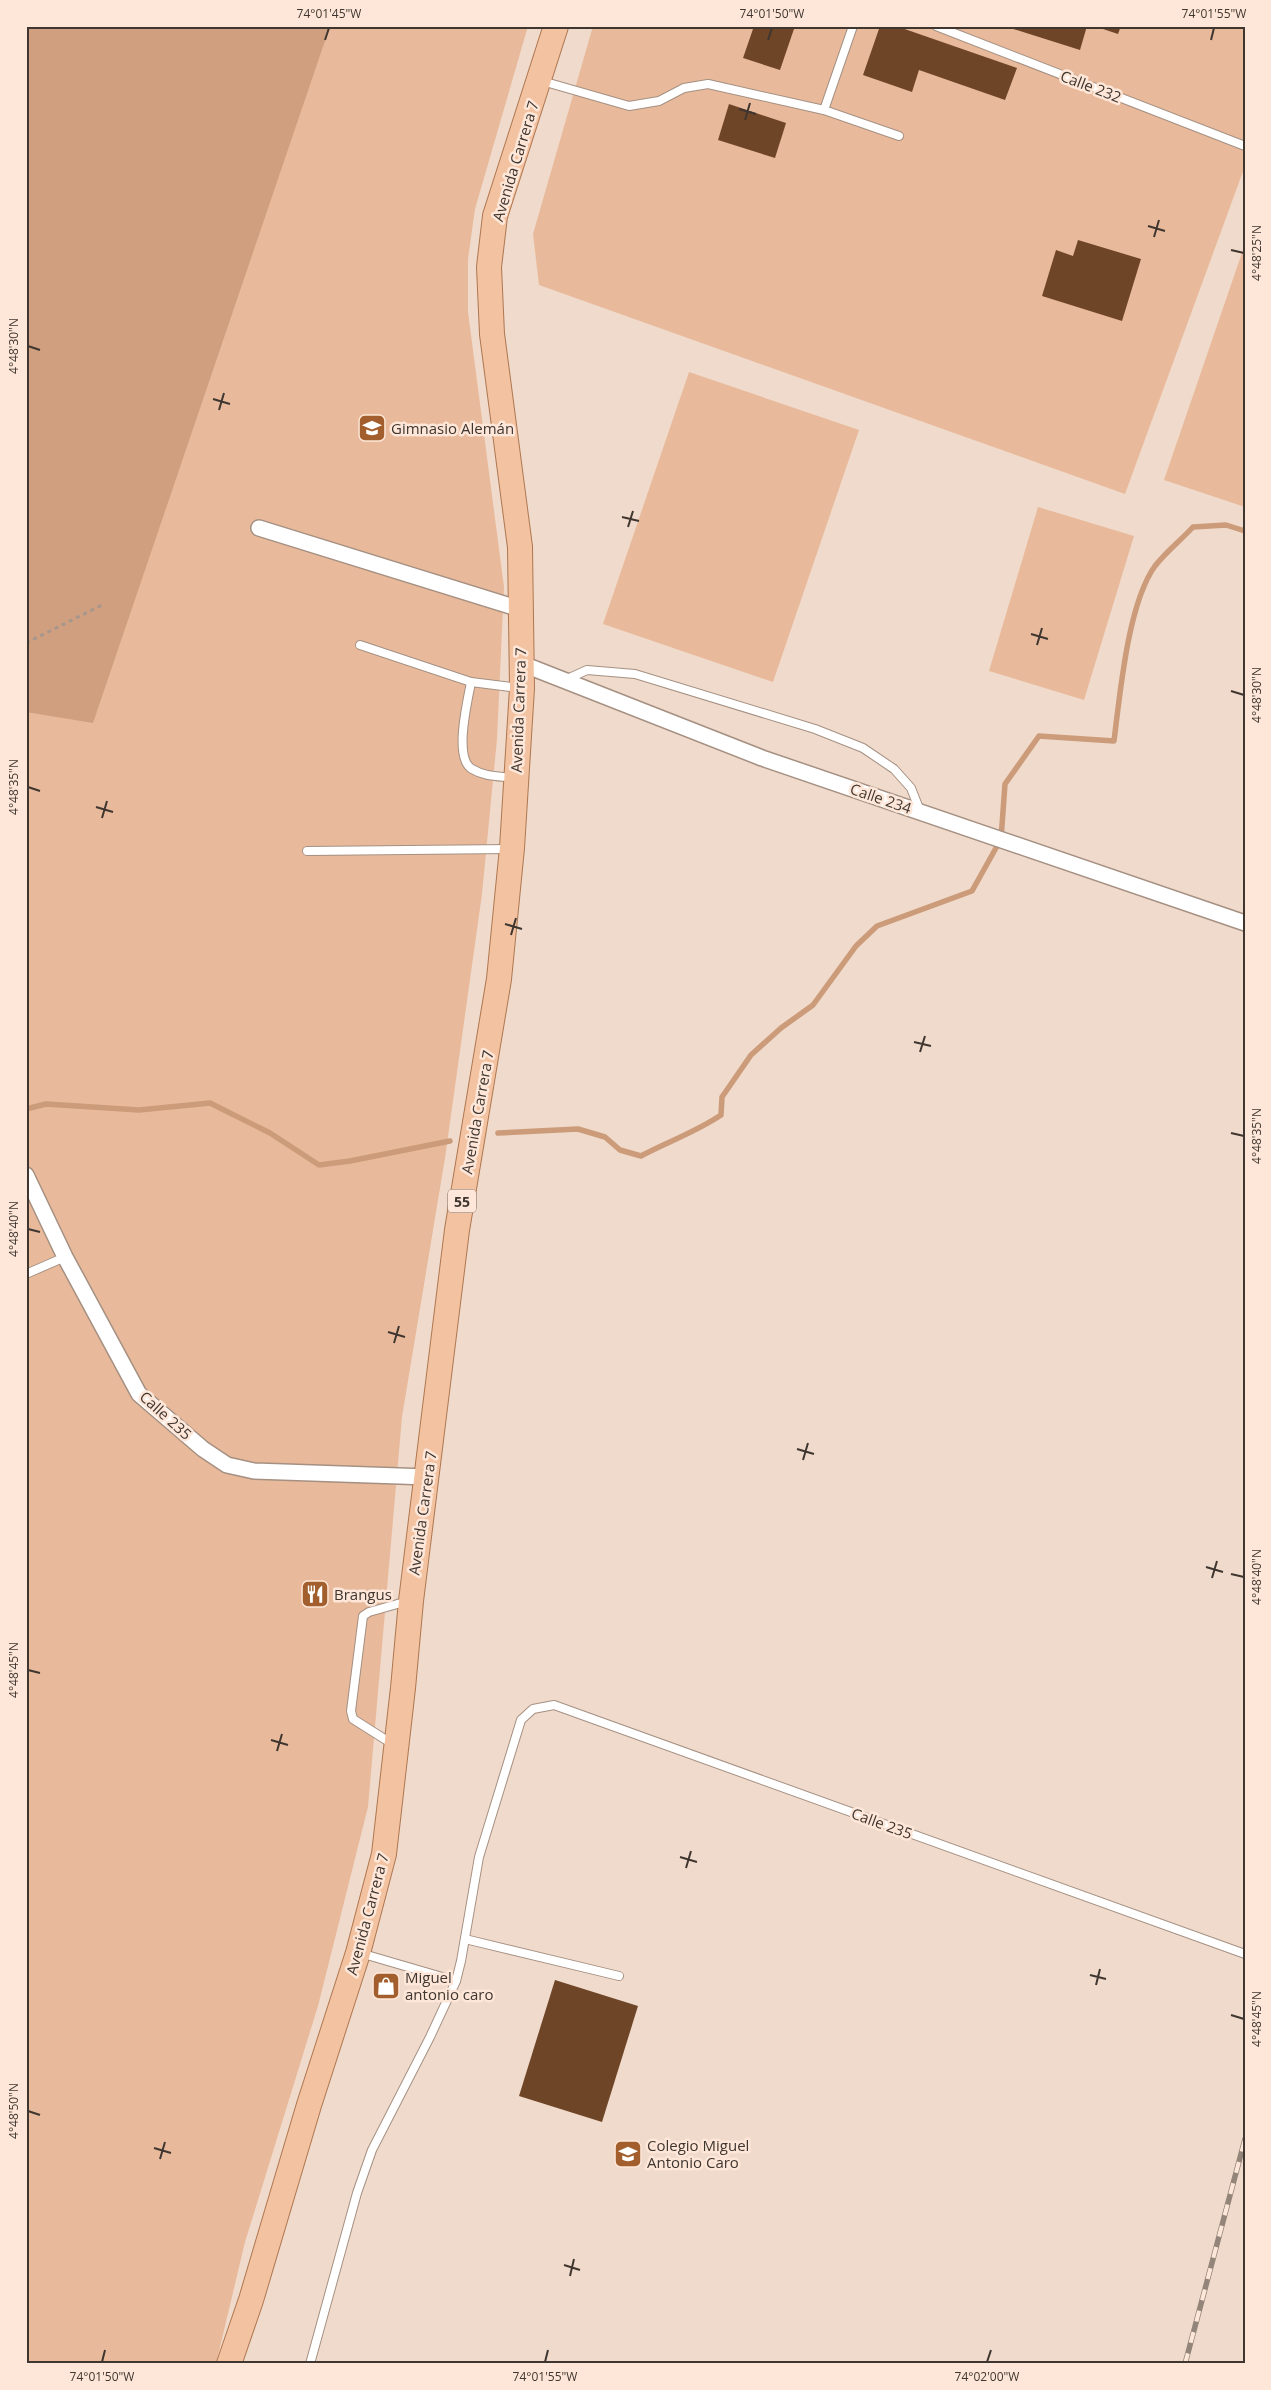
<svg xmlns="http://www.w3.org/2000/svg" width="1271" height="2390" font-family="'Open Sans',sans-serif">
<rect width="100%" height="100%" fill="#f0dacb"/>
<g fill="#e8ba9b">
<polygon points="26,26 528,26 475,209 468,259 468,312 504,587 497,739 482,894 445,1158 402,1417 368,1807 318,2006 245,2242 216,2364 26,2364"/>
<polygon points="593,26 1245,26 1245,166 1125,494 539,285 533,234"/>
<polygon points="1245,244 1245,507 1164,480"/>
<polygon points="689,372 859,430 773,682 603,624"/>
<polygon points="1038,507 1134,536 1084,700 989,671"/>
</g>
<polygon fill="#d09f7f" points="26,26 330,26 93,723 26,712"/>
<g fill="none" stroke-linecap="round" stroke-linejoin="round">
<g stroke="#cb9b7a" stroke-width="5.5">
<polyline points="26,1109 46,1104 139,1110 210,1103 270,1133 319,1165 350,1161 450,1141"/>
<path d="M 498,1133 L 578,1129 L 605,1137 L 620,1150 L 641,1156 C 667,1142 696,1132 721,1115 L 722,1097 L 751,1055 L 781,1028 L 813,1005 L 856,946 L 877,926 L 972,891 L 1001,839 L 1005,784 L 1039,736 L 1114,741 C 1120,694 1128,603 1155,566 C 1166,552 1181,540 1193,527 L 1226,525 L 1245,531"/>
</g>
</g>
<g fill="#6f4527">
<polygon points="754,26 795,26 780,70 743,58"/>
<polygon points="880,26 896,26 1017,68 1005,100 919,70 912,92 863,75"/>
<polygon points="1083,26 1087,26 1080,50 1007,27"/>
<polygon points="1094,26 1121,26 1118,34"/>
<polygon points="729,104 786,123 775,158 718,140"/>
<polygon points="1078,240 1141,259 1122,321 1042,296 1056,250 1073,256"/>
<polygon points="555,1980 638,2006 602,2122 519,2096"/>
</g>
<g fill="none" stroke-linecap="round" stroke-linejoin="round">
<g stroke="#a59082" stroke-width="10">
<g id="service">
<polyline points="936,26 1245,146"/>
<polyline points="542,81 629,106 659,101 684,88 708,84 824,110 899,136"/>
<polyline points="824,110 853,26"/>
<polyline points="360,645 471,682"/>
<polyline points="565,680 587,670 635,674 815,729 863,748 894,769 911,788 920,811"/>
<path d="M 514,778 C 500,776 485,777 472,769 C 453,758 468,700 471,682 L 519,688"/>
<polyline points="307,851 510,849"/>
<polyline points="26,1274 65,1257"/>
<polyline points="394,1745 353,1719 351,1711 363,1616 369,1612 408,1601"/>
<polyline points="465,1939 619,1976"/>
<polyline points="360,1953 456,1981 461,1961 479,1857 521,1720 533,1709 554,1705 1245,1954"/>
<polyline points="310,2364 357,2193 372,2150 430,2037 456,1981"/>
</g>
</g>
<g stroke="#a59082" stroke-width="18">
<g id="minor">
<polyline points="259,528 520,609"/>
<polyline points="520,663 762,758 1245,923"/>
<polyline points="26,1175 65,1257 139,1394 203,1449 227,1465 254,1471 428,1477"/>
</g>
</g>
<g stroke="#ae7750" stroke-width="26">
<polyline id="primary" points="229,2364 251,2300 309,2105 358,1953 384,1854 403,1688 411,1601 457,1230 499,979 512,848 522,688 520,547 492,334 489,267 495,216 556,26"/>
</g>
<polyline stroke="#a7978b" stroke-width="3" stroke-dasharray="4 4" stroke-linecap="butt" points="26,643 102,605"/>
<use href="#service" stroke="#fff" stroke-width="8"/>
<use href="#minor" stroke="#fff" stroke-width="15"/>
<use href="#primary" stroke="#f2c2a1" stroke-width="24"/>
<g stroke="#94857a" stroke-width="5.5">
<polyline id="rail" points="1185,2364 1245,2139"/>
</g>
<use href="#rail" stroke="#fee7d8" stroke-width="4" stroke-dasharray="11" stroke-linecap="butt"/>
</g>
<path fill="none" stroke="#3f3630" stroke-width="2" d="M 325,40 L 329,28M 768,40 L 772,28M 1211,40 L 1214,28M 739,109 L 756,114M 745,120 L 750,103M 1148,226 L 1165,231M 1154,237 L 1159,220M 1231,250 L 1244,253M 28,346 L 40,350M 213,399 L 230,404M 219,410 L 224,393M 622,517 L 639,521M 628,527 L 633,511M 1031,634 L 1048,639M 1037,645 L 1042,628M 1231,691 L 1244,695M 28,787 L 40,791M 96,807 L 113,812M 102,818 L 107,801M 505,924 L 522,929M 511,935 L 516,918M 914,1042 L 931,1046M 920,1052 L 925,1036M 1231,1133 L 1244,1136M 28,1229 L 40,1232M 388,1332 L 405,1337M 394,1343 L 399,1326M 797,1449 L 814,1454M 803,1460 L 808,1443M 1206,1567 L 1223,1572M 1231,1574 L 1244,1577M 1212,1578 L 1217,1561M 28,1670 L 40,1673M 271,1740 L 288,1745M 277,1751 L 282,1734M 680,1857 L 697,1862M 686,1868 L 691,1851M 1090,1975 L 1106,1979M 1096,1985 L 1100,1969M 1231,2015 L 1244,2019M 28,2111 L 40,2115M 154,2148 L 171,2153M 160,2159 L 165,2142M 564,2265 L 580,2270M 570,2276 L 574,2259M 102,2362 L 105,2350M 545,2362 L 548,2350M 987,2362 L 991,2350"/>
<defs>
<g id="school-square" transform="scale(1.4375)"><rect x="-9" y="-9" width="18" height="18" rx="4" fill="#a25f2d" stroke="#fee7d8"/><path d="M0-5L7-2L0 1L-7-2ZM-4 1L0 2.5L4 1V4Q0 6-4 4Z" fill="#fff"/></g>
<g id="restaurant-square" transform="scale(1.4375)"><rect x="-9" y="-9" width="18" height="18" rx="4" fill="#a25f2d" stroke="#fee7d8"/><path d="M-5-6h1v4h1v-4h1v4h1v-4h1v5L-1.5 .5V6h-2V.5L-5-1ZM5-6V6H3V1.5H1.5Q1.5-4 5-6Z" fill="#fff"/></g>
<g id="shop-square" transform="scale(1.4375)"><rect x="-9" y="-9" width="18" height="18" rx="4" fill="#a25f2d" stroke="#fee7d8"/><path d="M-5-2.5h2.3a2.7 3.5 0 0 1 5.4 0H5L5.5 6h-11ZM-1.5-2.5h3a1.5 2.3 0 0 0-3 0Z" fill="#fff"/></g>
</defs>
<g fill-rule="evenodd">
<use href="#school-square" x="372" y="428"/>
<use href="#restaurant-square" x="315" y="1594"/>
<use href="#shop-square" x="386" y="1986"/>
<use href="#school-square" x="628" y="2154"/>
</g>
<g text-anchor="middle" dominant-baseline="central" stroke-width="5" stroke-linejoin="round" paint-order="stroke">
<rect fill="#fee7d8" stroke="#786b62" stroke-width="1" x="448" y="1189.5" width="28" height="23" rx="4"/>
<g font-size="14" font-weight="bold" fill="#3f3630">
<text x="462" y="1201">55</text>
</g>
<g font-size="15" fill="#3f3630" stroke="#fee7d8">
<text transform="translate(1091 86) rotate(21)">Calle 232</text>
<text transform="translate(515 161) rotate(-73)">Avenida Carrera 7</text>
<text transform="translate(518 710) rotate(-88)">Avenida Carrera 7</text>
<text transform="translate(881 798) rotate(19)">Calle 234</text>
<text transform="translate(477 1112) rotate(-80)">Avenida Carrera 7</text>
<text transform="translate(166 1415) rotate(42)">Calle 235</text>
<text transform="translate(422 1513) rotate(-82)">Avenida Carrera 7</text>
<text transform="translate(882 1823) rotate(20)">Calle 235</text>
<text transform="translate(367 1914) rotate(-75)">Avenida Carrera 7</text>
</g>
<g font-size="15" fill="#3f3630" stroke="#fee7d8" text-anchor="start">
<text x="391" y="428">Gimnasio Alemán</text>
<text x="334" y="1594">Brangus</text>
<text x="405" y="1977">Miguel<tspan x="405" dy="17">antonio caro</tspan></text>
<text x="647" y="2145">Colegio Miguel<tspan x="647" dy="17">Antonio Caro</tspan></text>
</g>
</g>
<rect width="1271" height="2390" fill="none" stroke="#fee7d8" stroke-width="55"/>
<rect x="28" y="28" width="1216" height="2334" fill="none" stroke="#3f3630" stroke-width="2"/>
<g font-size="12" text-anchor="middle" fill="#3f3630">
<text x="329" y="18">74°01'45"W</text>
<text x="772" y="18">74°01'50"W</text>
<text x="1214" y="18">74°01'55"W</text>
<text transform="translate(1257 253) rotate(-90)" y="4">4°48'25"N</text>
<text transform="translate(14 346) rotate(-90)" y="4">4°48'30"N</text>
<text transform="translate(1257 695) rotate(-90)" y="4">4°48'30"N</text>
<text transform="translate(14 787) rotate(-90)" y="4">4°48'35"N</text>
<text transform="translate(1257 1136) rotate(-90)" y="4">4°48'35"N</text>
<text transform="translate(14 1229) rotate(-90)" y="4">4°48'40"N</text>
<text transform="translate(1257 1577) rotate(-90)" y="4">4°48'40"N</text>
<text transform="translate(14 1670) rotate(-90)" y="4">4°48'45"N</text>
<text transform="translate(1257 2019) rotate(-90)" y="4">4°48'45"N</text>
<text transform="translate(14 2111) rotate(-90)" y="4">4°48'50"N</text>
<text x="102" y="2381">74°01'50"W</text>
<text x="545" y="2381">74°01'55"W</text>
<text x="987" y="2381">74°02'00"W</text>
</g>
</svg>
